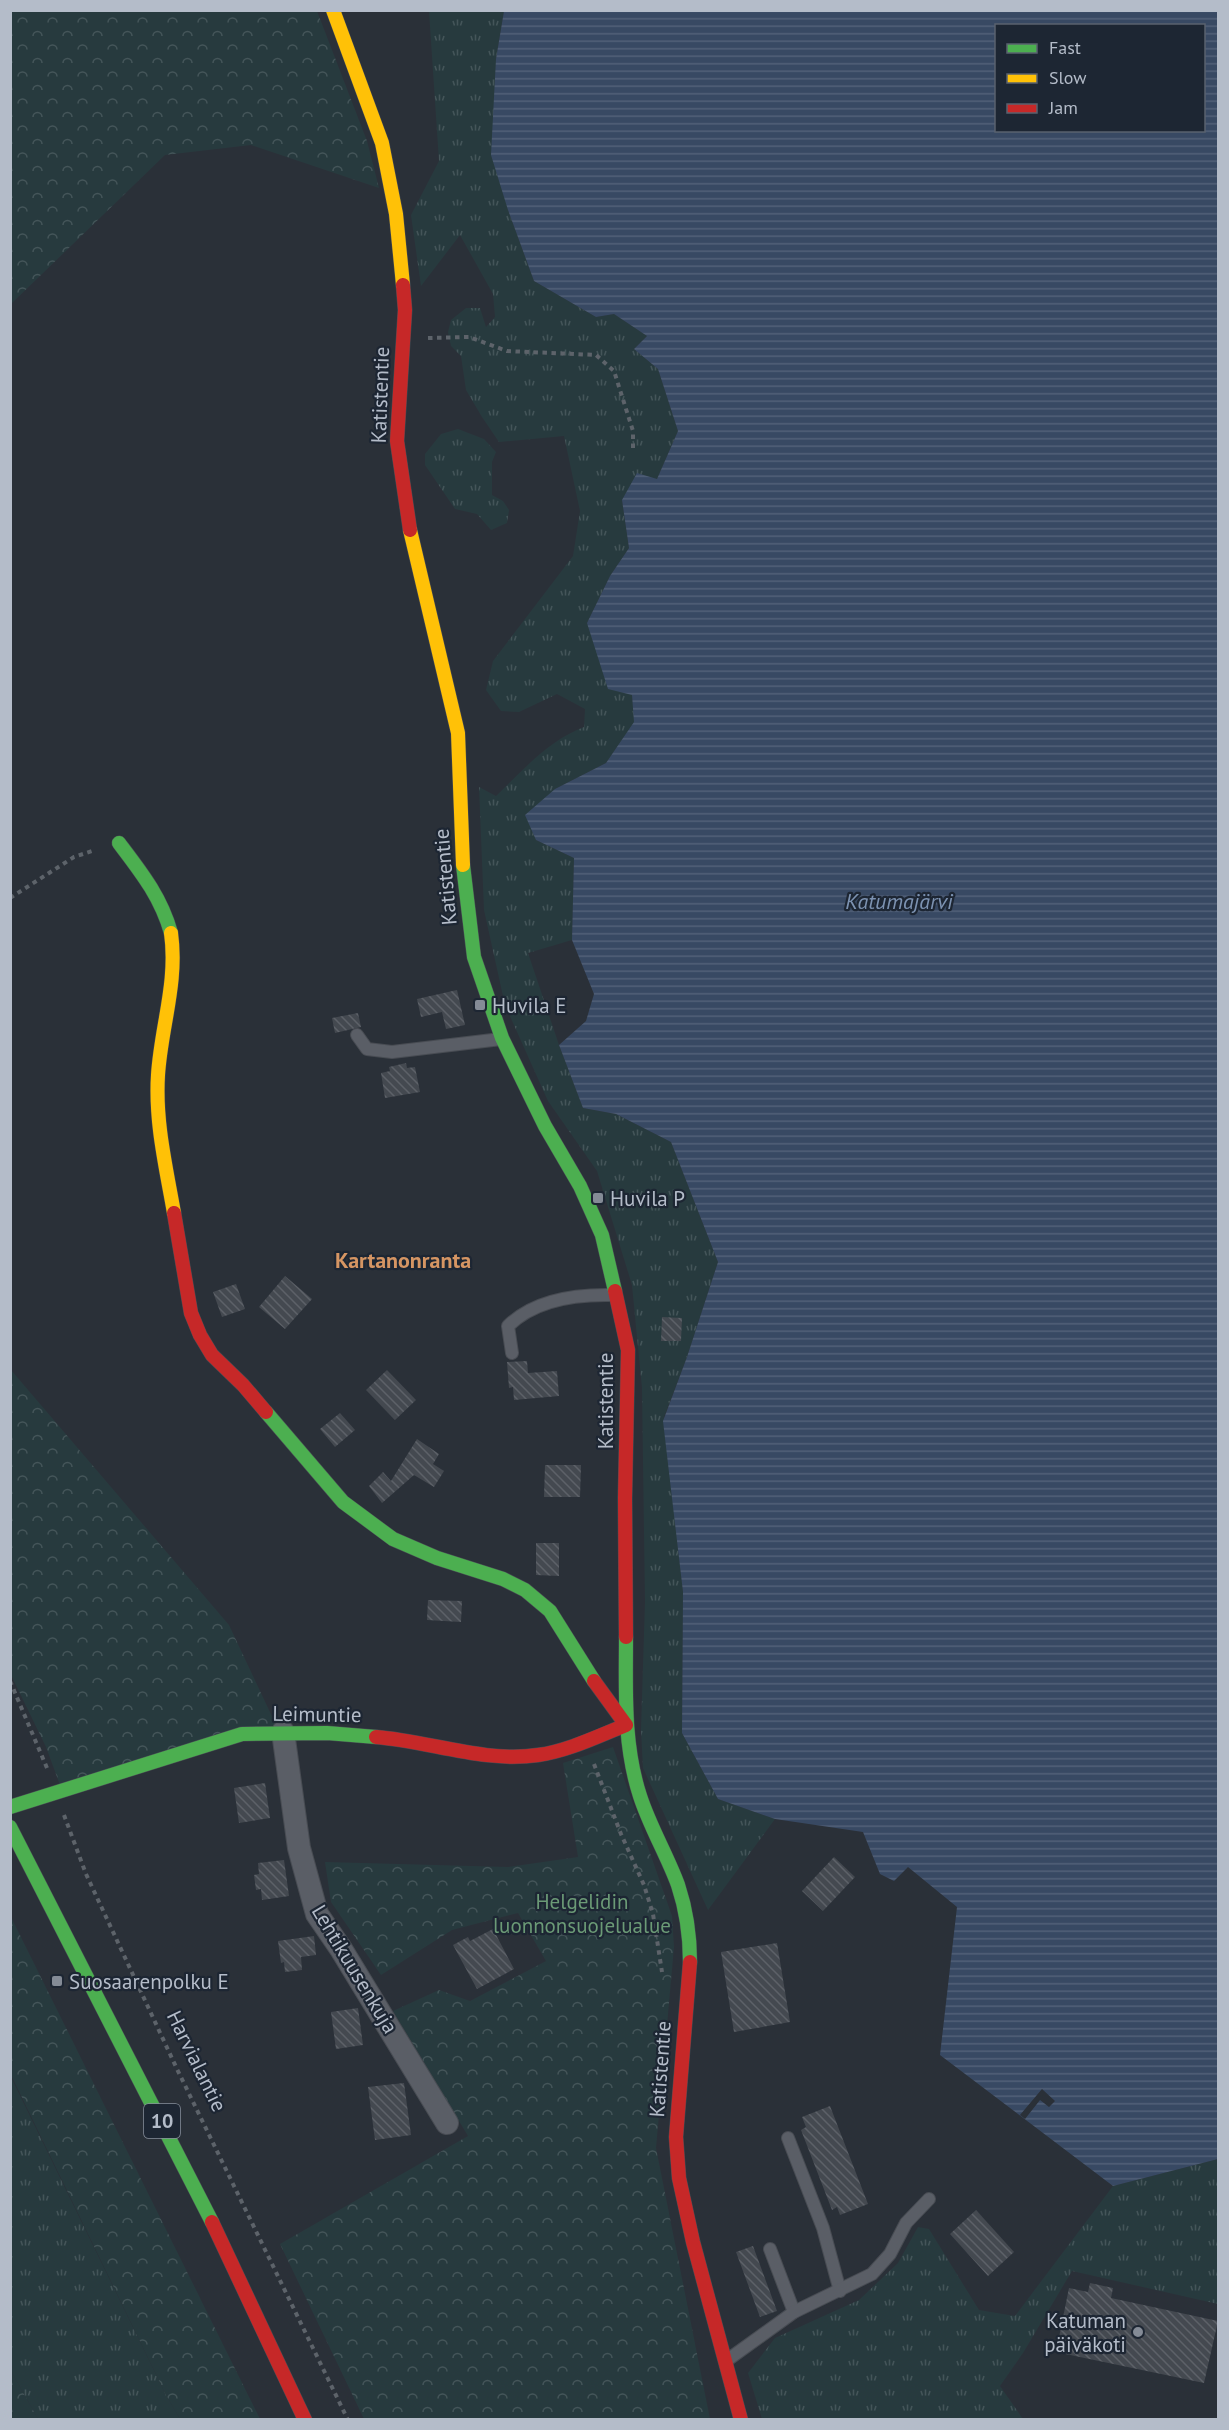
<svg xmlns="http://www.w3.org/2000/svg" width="1229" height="2430" font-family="'PT Sans',sans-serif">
<defs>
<pattern id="grass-tufts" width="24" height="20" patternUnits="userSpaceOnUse" patternTransform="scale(1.5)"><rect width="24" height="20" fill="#273a3e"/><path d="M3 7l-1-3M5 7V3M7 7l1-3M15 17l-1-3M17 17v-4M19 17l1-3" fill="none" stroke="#445559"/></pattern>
<pattern id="forest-crowns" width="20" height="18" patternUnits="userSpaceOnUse" patternTransform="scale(1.5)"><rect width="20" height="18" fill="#273a3e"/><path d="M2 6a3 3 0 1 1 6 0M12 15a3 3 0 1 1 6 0" fill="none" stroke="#445559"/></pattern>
<pattern id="water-rules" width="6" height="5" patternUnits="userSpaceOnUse" patternTransform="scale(1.5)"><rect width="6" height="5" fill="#384963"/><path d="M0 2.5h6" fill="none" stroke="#526178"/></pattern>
<pattern id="building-back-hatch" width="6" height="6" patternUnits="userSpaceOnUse" patternTransform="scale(1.5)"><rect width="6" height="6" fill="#444950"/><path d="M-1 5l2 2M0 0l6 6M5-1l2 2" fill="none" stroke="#5d6168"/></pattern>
</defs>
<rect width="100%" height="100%" fill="#2a3038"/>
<g fill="url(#grass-tufts)">
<path d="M 429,11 L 504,11 L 496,59 L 508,210 L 534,281 L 596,317 L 614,314 L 647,336 L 634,349 L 658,369 L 678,431 L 657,479 L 622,500 L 629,548 L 610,576 L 587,623 L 632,695 L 635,722 L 606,763 L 555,789 L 536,840 L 574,858 L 572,940 L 528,953 L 559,1045 L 583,1108 L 616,1114 L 671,1142 L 718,1262 L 687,1357 L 664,1417 L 683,1592 L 682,1733 L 718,1799 L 775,1819 L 708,1910 L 643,1768 L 641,1730 L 645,1602 L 642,1388 L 632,1285 L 597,1171 L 548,1101 L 505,1005 L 484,910 L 479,787 L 496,796 C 523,770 549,740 584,727 L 585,709 L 557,694 L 519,712 L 501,711 L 486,690 L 493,661 L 573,556 L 580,511 L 564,436 L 499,442 L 482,417 L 466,390 L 461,356 L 451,346 L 448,332 L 451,320 L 466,308 L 480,308 L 486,327 L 495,317 L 493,294 L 460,235 L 421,286 L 411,215 L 439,161 Z"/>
<polygon points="458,429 484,439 496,452 492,462 492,495 503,501 509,510 507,523 491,530 477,514 455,509 425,465 425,454 441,434"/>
<polygon points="10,2075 166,2395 180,2419 38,2419 11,2371"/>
<polygon points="1218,2159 1218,2304 1072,2271 1023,2353 1000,2386 1023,2419 762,2419 748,2373 775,2338 859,2300 898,2263 918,2227 929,2229 979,2310 1015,2316 1113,2186"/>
</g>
<g fill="url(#forest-crowns)">
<polygon points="11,11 317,11 367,141 379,188 251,145 165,155 11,304"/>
<polygon points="11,1370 229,1625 277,1727 60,1785 46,1747 11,1675"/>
<polygon points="613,1747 672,1916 674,1947 656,2148 710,2419 364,2419 280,2244 468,2136 393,2011 439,1990 470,2001 546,1961 518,1913 452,1930 381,1975 331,1902 325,1862 508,1867 578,1857 563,1763"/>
<polygon points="10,1915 260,2419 180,2419 166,2395 11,2075"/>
<polygon points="11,2371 38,2419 11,2419"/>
</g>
<path fill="url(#water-rules)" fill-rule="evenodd" d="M 504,11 L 1218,11 L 1218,2159 L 1113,2186 L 940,2055 L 957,1907 L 908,1867 L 894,1881 L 880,1874 L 863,1832 L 775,1819 L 718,1799 L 682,1733 L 683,1592 L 663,1421 L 687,1357 L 718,1262 L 671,1142 L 616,1114 L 583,1108 L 559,1045 L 586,1021 L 594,994 L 572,940 L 574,858 L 536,840 L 525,815 L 555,789 L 606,763 L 634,722 L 632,695 L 608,689 L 587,623 L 610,576 L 629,548 L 622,500 L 637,473 L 657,479 L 678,431 L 658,369 L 634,349 L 647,336 L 614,314 L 596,317 L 534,281 L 508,210 L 491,155 L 496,59 ZM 996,26 L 1204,26 L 1204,130 L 996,130 Z"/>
<polygon fill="#2a3038" points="1042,2089 1055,2101 1049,2107 1040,2100 1025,2119 1020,2115"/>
<g fill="url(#building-back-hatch)">
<polygon points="457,990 465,1025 446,1029 442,1012 421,1017 417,999"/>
<polygon points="358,1013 361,1027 335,1033 332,1018"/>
<polygon points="406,1063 407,1068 415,1067 420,1092 385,1098 381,1073 390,1071 389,1067"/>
<polygon points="285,1276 312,1299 285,1329 259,1307"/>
<polygon points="236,1284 245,1309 222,1317 213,1292"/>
<polygon points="662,1317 682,1318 681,1341 661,1341"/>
<polygon points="527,1361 528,1373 557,1371 559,1396 514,1400 513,1387 509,1388 507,1362"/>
<polygon points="387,1370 416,1400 395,1420 366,1390"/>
<polygon points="340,1413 355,1430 335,1447 320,1429"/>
<polygon points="417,1439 439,1454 433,1464 444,1471 434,1487 414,1475 382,1503 369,1486 383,1472 391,1481"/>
<polygon points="545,1465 581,1465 580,1497 544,1497"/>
<polygon points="536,1543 559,1543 559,1576 536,1575"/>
<polygon points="428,1600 462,1601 461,1622 427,1620"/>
<polygon points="265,1783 270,1818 239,1823 234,1788"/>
<polygon points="834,1857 855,1877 823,1911 802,1891"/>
<polygon points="284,1860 289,1896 262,1900 261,1889 256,1890 254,1875 259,1874 258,1863"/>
<polygon points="493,1929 514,1969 477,1989 453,1945 468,1937 470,1941"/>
<polygon points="314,1936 316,1955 301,1957 302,1970 285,1972 284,1962 281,1963 278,1941"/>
<polygon points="777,1943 790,2022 734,2032 721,1952"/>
<polygon points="358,2008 363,2045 336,2049 331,2012"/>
<polygon points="404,2083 411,2135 375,2140 368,2087"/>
<polygon points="830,2106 868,2204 840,2215 837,2207 832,2210 801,2130 806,2127 802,2117"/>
<polygon points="976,2210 1014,2252 988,2276 950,2234"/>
<polygon points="753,2246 777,2311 760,2317 736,2252"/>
<polygon points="1090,2283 1113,2288 1111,2298 1218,2321 1204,2383 1056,2352 1069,2288 1088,2292"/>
</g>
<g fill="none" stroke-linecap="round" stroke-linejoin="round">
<g stroke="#484c53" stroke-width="14">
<g id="lane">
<polyline points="357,1035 367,1049 392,1052 501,1039"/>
<path d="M 512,1353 L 508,1326 C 535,1299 578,1294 614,1295"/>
<polyline points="788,2138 823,2228 840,2291"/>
<polyline points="770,2249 794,2312"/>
<polyline points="726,2361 794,2312 872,2274 890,2254 906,2223 929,2199"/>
</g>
</g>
<g stroke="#484c53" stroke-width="24">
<polyline id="street" points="283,1732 299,1848 317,1914 341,1949 447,2123"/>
</g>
<g stroke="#484c53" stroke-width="15">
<g id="fast">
<path d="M 119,843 C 141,872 161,897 171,933"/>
<polyline points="463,865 474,957 502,1038 545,1126 580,1186 602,1235 615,1291"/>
<polyline points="266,1412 343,1502 393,1539 437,1558 503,1579 525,1590 550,1611 594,1681"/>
<path d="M 626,1637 C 626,1690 623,1744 640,1796 C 650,1827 667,1855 678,1885 C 686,1909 690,1937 690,1962"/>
<polyline points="10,1807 242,1734 327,1733 376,1737"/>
<polyline points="10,1827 212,2222"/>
</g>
</g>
<g stroke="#484c53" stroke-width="15">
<g id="slow">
<polyline points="333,10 382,143 396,214 403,285"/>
<polyline points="410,530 458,733 463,865"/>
<path d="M 171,933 C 178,982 161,1027 158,1075 C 155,1122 166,1167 174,1213"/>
</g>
</g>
<g stroke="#484c53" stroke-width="15">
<g id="jam">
<polyline points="403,285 405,310 397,441 410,530"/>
<polyline points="174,1213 191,1313 200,1335 212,1355 243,1385 266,1412"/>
<polyline points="615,1291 628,1350 625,1498 626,1637"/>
<path d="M 376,1737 C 429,1741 484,1763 538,1755 C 568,1751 598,1736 626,1725 L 594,1681"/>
<polyline points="690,1962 676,2137 679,2178 693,2242 741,2420"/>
<polyline points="212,2222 305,2420"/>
</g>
</g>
<g stroke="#5d636a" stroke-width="4" stroke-dasharray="4.5 4.5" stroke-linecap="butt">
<polyline points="428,338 469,337 507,351 596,355 614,371 633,431 633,451"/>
<polyline points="10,898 74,857 95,850"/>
<polyline points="10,1681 47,1768"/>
<polyline points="594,1764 621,1834 644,1885 653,1914 662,1972"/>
<polyline points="64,1815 86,1874 177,2069 348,2420"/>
</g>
<use href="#lane" stroke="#5a5e66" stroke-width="12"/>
<use href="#street" stroke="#5a5e66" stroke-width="22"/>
<use href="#fast" stroke="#4caf50" stroke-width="14"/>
<use href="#slow" stroke="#ffc107" stroke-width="14"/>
<use href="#jam" stroke="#c62828" stroke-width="14"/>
</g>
<g fill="#848b96" stroke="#1d2633" stroke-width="2">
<rect x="474" y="999" width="12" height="12" rx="3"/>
<rect x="592" y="1192" width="12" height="12" rx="3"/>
<rect x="51" y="1975" width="12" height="12" rx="3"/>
<circle cx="1138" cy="2332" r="6"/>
</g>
<g text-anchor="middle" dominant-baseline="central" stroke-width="4.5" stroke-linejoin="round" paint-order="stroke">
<rect fill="#1d2633" stroke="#878f9c" stroke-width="1.5" x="144" y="2104" width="36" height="34" rx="4.5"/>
<g font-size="20" font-weight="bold" fill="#b4bcc9">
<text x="162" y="2121">10</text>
</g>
<g font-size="21" fill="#b4bcc9" stroke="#1d2633">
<text transform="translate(380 395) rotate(-88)">Katistentie</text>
<text transform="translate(445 877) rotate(-95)">Katistentie</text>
<text transform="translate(605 1401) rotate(-90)">Katistentie</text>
<text transform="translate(317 1714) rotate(1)">Leimuntie</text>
<text transform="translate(355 1969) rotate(59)">Lehtikuusenkuja</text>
<text transform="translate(197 2061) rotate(64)">Harvialantie</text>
<text transform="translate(660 2069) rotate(-86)">Katistentie</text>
</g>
<g font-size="21" fill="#b4bcc9" stroke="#1d2633" text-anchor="start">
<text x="492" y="1005">Huvila E</text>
<text x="610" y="1198">Huvila P</text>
<text x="69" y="1981">Suosaarenpolku E</text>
<text x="1126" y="2320" text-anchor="end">Katuman<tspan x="1126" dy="24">päiväkoti</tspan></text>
</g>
<g font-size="21" fill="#6b9a76" stroke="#1d2633">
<text x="582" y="1901">Helgelidin<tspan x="582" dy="24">luonnonsuojelualue</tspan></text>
</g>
<g font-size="22" font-style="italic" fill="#7c92b1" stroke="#1d2633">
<text x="899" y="901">Katumajärvi</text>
</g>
<g font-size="22" font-weight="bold" fill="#d59563" stroke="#1d2633">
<text x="403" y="1260">Kartanonranta</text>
</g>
</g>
<rect width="1229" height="2430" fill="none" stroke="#b4bcc9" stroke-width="24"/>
<rect x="995" y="24" width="210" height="108" fill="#1d2633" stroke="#59626f" stroke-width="1.5"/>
<rect x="1007" y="44" width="30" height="9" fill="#4caf50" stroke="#59626f" stroke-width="1.5"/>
<text x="1049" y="54" font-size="18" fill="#b4bcc9">Fast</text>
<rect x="1007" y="74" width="30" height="9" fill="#ffc107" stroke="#59626f" stroke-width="1.5"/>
<text x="1049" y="84" font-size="18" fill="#b4bcc9">Slow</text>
<rect x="1007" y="104" width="30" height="9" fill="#c62828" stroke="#59626f" stroke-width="1.5"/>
<text x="1049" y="114" font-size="18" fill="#b4bcc9">Jam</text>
</svg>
